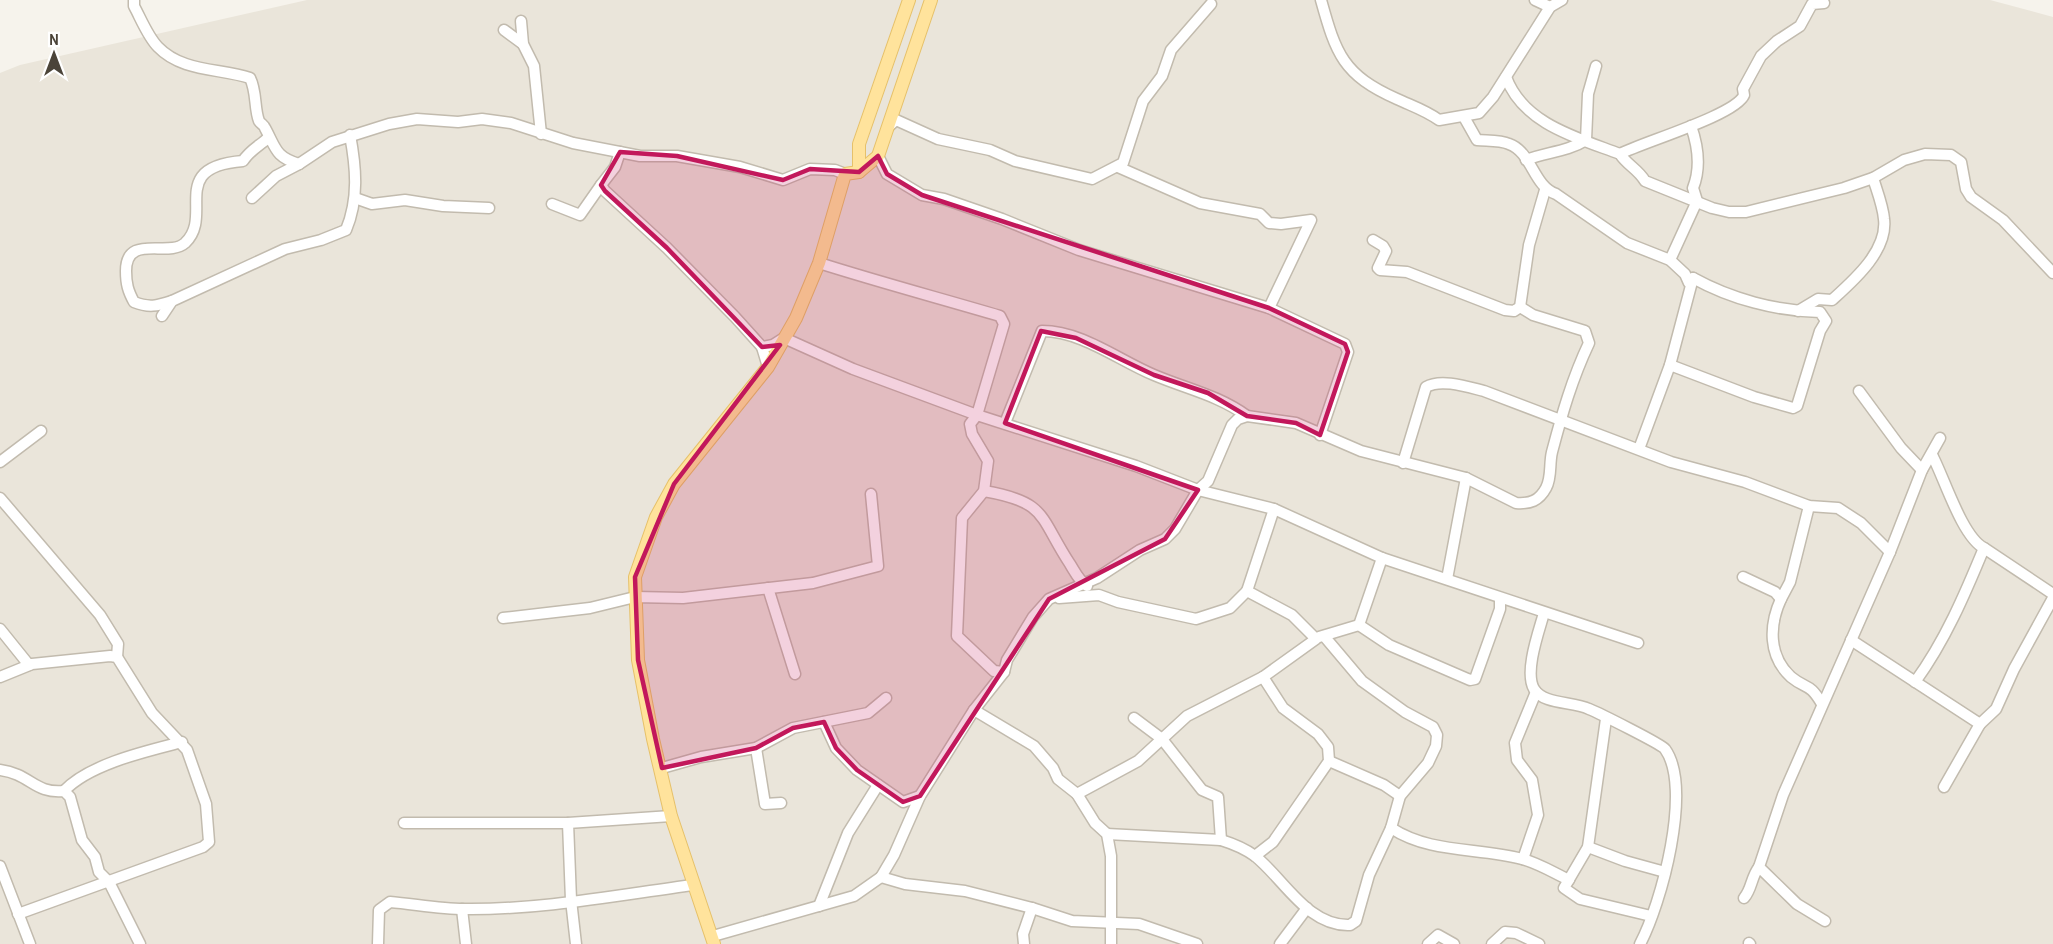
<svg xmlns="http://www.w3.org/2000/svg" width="2053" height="944" font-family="'Archivo Narrow',sans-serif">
<rect width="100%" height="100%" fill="#f6f3ec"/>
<polygon fill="#eae5da" points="307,0 1990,0 2053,17 2053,944 0,944 0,73 20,65"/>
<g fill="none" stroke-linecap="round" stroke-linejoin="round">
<g stroke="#c2bbae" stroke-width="13">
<g id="minor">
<path d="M 134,0 L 134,6 C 141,19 148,37 158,47 C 182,72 219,68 250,78 C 257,92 254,108 259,121 C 261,124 264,125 265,128 C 276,148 275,157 299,164"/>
<path d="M 1321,0 C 1336,54 1343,75 1397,99 C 1412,106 1425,110 1439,120 L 1479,113 L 1493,97 L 1550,7 L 1562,0"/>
<polyline points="1535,0 1550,7"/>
<polyline points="521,21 523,44 534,66 541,134"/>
<polyline points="504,30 523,44"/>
<path d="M 1506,77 C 1523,124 1578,138 1620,154 C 1627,165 1638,169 1645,181 L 1712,208 L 1729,212 L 1746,212 L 1844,188 L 1873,178 L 1904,160 L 1925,154 L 1951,155 L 1961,162 L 1966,189 L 1971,197 L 2003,220 L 2053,273"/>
<path d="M 1464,117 L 1477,140 C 1487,141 1500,140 1509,144 C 1532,152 1533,186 1556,194 L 1627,243 L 1670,260 L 1685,274 L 1689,283 L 1693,278 L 1670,365 L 1639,449"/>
<polyline points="888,127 896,120 938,139 990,150 1015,161 1092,179 1123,163 1143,101 1162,76 1171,50 1211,4"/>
<polyline points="620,152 615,167 601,185 605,191 667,248 735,317 762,347 768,367"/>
<path d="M 1620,154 C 1643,142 1736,115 1744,95 L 1743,89 L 1761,56 L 1777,41 L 1800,26 L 1812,4 L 1824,3"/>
<polyline points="878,156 887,174 922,195 944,199 1002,219 1079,250 1269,308 1345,344 1348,352 1320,435"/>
<path d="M 1526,160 C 1546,152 1567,152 1586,140 L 1588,94 L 1596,66"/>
<polyline points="1118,167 1200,203 1260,214 1269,223 1281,224 1311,220 1269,308"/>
<polyline points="252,198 276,176 299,164 332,142 389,124 417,119 458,122 482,119 511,123 573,143 640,156 677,156 740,167 783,180 810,169 835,170 845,174"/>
<polyline points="355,198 372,204 405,200 443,206 489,208"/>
<polyline points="552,204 580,215 601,185"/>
<polyline points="1373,240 1383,246 1386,251 1378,268 1380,270 1407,272 1505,310 1514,311 1520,307 1529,245 1545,190"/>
<path d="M 1670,260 L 1697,201 L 1693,188 C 1701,168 1698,146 1691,126"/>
<path d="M 819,263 C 879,282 939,298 1000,316 L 1004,324 L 977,415 L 970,424 L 972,434 L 988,461 L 984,491 L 962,518 L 957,636 L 994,671 L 1004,672"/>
<path d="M 172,301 C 157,306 149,308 134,302 C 128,291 126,284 126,271 C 126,233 168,258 185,243 C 215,215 166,167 243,161 C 249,151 259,146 268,138"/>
<path d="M 1798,311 L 1818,299 L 1832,300 C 1853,281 1888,251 1884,219 C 1883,206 1877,191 1873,178"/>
<path d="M 162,316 L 172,301 L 285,249 L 321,240 L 346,230 C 359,199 356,167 350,135"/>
<polyline points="762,347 773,345 784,338 853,369 977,415 1136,466 1198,490 1274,509 1382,558 1638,643"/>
<path d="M 1670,365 L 1754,397 L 1793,408 L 1797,406 L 1820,331 L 1826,321 L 1820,312 C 1776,311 1731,299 1693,278"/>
<polyline points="1859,391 1901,448 1922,470"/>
<path d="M 1005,423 L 1042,331 C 1082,331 1118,360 1154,375 C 1187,389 1218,395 1247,416"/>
<path d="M 1932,455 C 1944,477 1962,537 1984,548"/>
<polyline points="0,462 41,431"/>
<path d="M 1403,463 L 1426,387 C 1441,378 1468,387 1484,391 L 1671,462 L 1745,482 L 1809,506 L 1838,508 L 1861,523 L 1890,552 L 1922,470 L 1940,438"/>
<path d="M 984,491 C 1048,502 1039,517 1070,564 C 1075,572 1079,581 1087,586"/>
<polyline points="0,498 100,615 118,644 117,657"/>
<polyline points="1743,577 1775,592 1781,599 1790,582 1809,506"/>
<polyline points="1447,579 1466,478"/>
<polyline points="768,588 795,674"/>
<polyline points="1059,598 1099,595 1118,602 1196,619 1230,608 1247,591"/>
<path d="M 1781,599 C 1769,625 1768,656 1791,677 C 1807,690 1809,682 1822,704"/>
<path d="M 1544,613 C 1539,631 1524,672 1534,689 C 1544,705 1573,701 1589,709 C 1599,713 1661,744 1665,749 C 1693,788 1661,905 1640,944"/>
<polyline points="503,618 590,608 635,597 683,598 813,583 878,566 871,494"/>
<polyline points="1359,625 1389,645 1470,680 1475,679 1500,609 1500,599"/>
<polyline points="0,629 29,665"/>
<polyline points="1319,637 1359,625 1382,558"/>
<polyline points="1851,640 1980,724 1944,787"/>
<polyline points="0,677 32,664 110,656 117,657 152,713 187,750 206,804 209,842 203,847 18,914"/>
<path d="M 1915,682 C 1945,641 1965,594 1984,548 L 2053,594"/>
<path d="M 974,710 L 1004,672 L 1007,660 L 1033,617 L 1049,599 L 1097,578 L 1140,550 L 1165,539 L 1175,529 L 1198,490 L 1208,481 L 1232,425 L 1238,419 L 1247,416 L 1296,423 L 1361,451 L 1466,478 L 1516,503 C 1530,504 1539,501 1546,488 C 1552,477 1549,464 1552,452 C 1562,414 1572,379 1589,343 L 1585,331 L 1533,315 L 1520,307"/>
<polyline points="1134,718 1162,739 1202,790 1218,797 1221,840"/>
<polyline points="1606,719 1588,847 1564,888 1580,899 1651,916"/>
<polyline points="824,722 836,748 857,770 903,802 920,796"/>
<polyline points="1980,724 1996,709 2014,669 2053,598"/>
<polyline points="756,748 765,804 781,803"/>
<polyline points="1329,761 1384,785 1400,796"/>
<polyline points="662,768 701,757 756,748 793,728 868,713 886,698"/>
<path d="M 0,770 C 31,774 34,794 64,791 L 70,797 L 82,840 L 95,857 L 99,872 L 109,882 L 140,944"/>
<path d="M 64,791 C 89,764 147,751 182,742"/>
<polyline points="1077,794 1095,823 1107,834 1111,856 1111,944"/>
<polyline points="404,823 568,823"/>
<path d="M 1391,828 C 1431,854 1478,847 1522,859 C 1538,863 1554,873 1569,880"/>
<path d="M 1107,834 L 1221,840 C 1234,844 1244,848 1255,856 C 1284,879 1308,927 1350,925 L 1356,921 L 1369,875 L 1391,828 L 1400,796 L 1428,763 L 1436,746 L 1437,735 L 1433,727 L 1405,712 L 1362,681 L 1324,636"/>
<polyline points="1588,847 1625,861 1665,872"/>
<polyline points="1255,856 1273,842 1329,761 1328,747 1318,734 1283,708 1263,677"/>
<polyline points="1523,859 1538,815 1532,780 1517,760 1515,743 1536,692"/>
<polyline points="0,866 30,944"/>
<polyline points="881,877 905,884 965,891 1032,908 1072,921 1139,924 1197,944"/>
<path d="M 1744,898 C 1752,889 1751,877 1759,867"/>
<polyline points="819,906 848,833 878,785"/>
<polyline points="462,909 466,944"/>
<polyline points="1825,921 1797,904 1759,867 1783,795 1890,552"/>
<polyline points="713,936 854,896 881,877 894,855 920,796 974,710 1034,746 1053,768 1058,779 1077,794 1138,761 1187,716 1263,677 1316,639 1292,615 1247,591 1274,509"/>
<polyline points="1749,943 1750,944"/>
<path d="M 378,944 L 379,910 L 390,902 C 414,904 440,909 464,909 C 540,910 618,895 693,885"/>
<polyline points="576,944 571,900 568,823 671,816"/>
<polyline points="1024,944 1023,934 1032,908"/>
<polyline points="1280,944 1307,908"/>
<polyline points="1428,944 1438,935 1454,944"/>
<polyline points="1492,944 1505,932 1516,933 1539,944"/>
</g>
</g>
<g stroke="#e6c16a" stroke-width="14">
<g id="major">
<polyline points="859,172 859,144 909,0"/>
<polyline points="714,944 671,816 653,739 638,660 635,577 656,517 674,484 768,367 796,318 819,263 845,174 859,172 878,156 931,0"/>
</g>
</g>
<use href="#minor" stroke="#fff" stroke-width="10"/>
<use href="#major" stroke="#ffe39c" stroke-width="12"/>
</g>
<path fill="#c2185b" fill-opacity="0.2" stroke="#c2185b" stroke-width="4.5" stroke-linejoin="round" d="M 620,152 L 677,156 L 783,180 L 810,169 L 859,172 L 878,156 L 887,174 L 922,195 L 1269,308 L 1345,344 L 1348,352 L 1320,435 L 1296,423 L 1247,416 L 1208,393 L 1154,375 L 1076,338 L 1041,331 L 1005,423 L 1198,490 L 1165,539 L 1049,599 L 920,796 L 903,802 L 857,770 L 836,748 L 824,722 L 793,728 L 756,748 L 662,768 L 638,660 L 635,577 L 674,484 L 780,345 L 762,347 L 667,248 L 605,191 L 601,185 Z"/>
<g transform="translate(54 54)" stroke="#ffffff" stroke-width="4.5" paint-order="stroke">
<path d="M0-4.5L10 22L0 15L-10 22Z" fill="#4b4439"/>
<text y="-9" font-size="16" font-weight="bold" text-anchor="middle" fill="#4b4439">N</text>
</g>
</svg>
